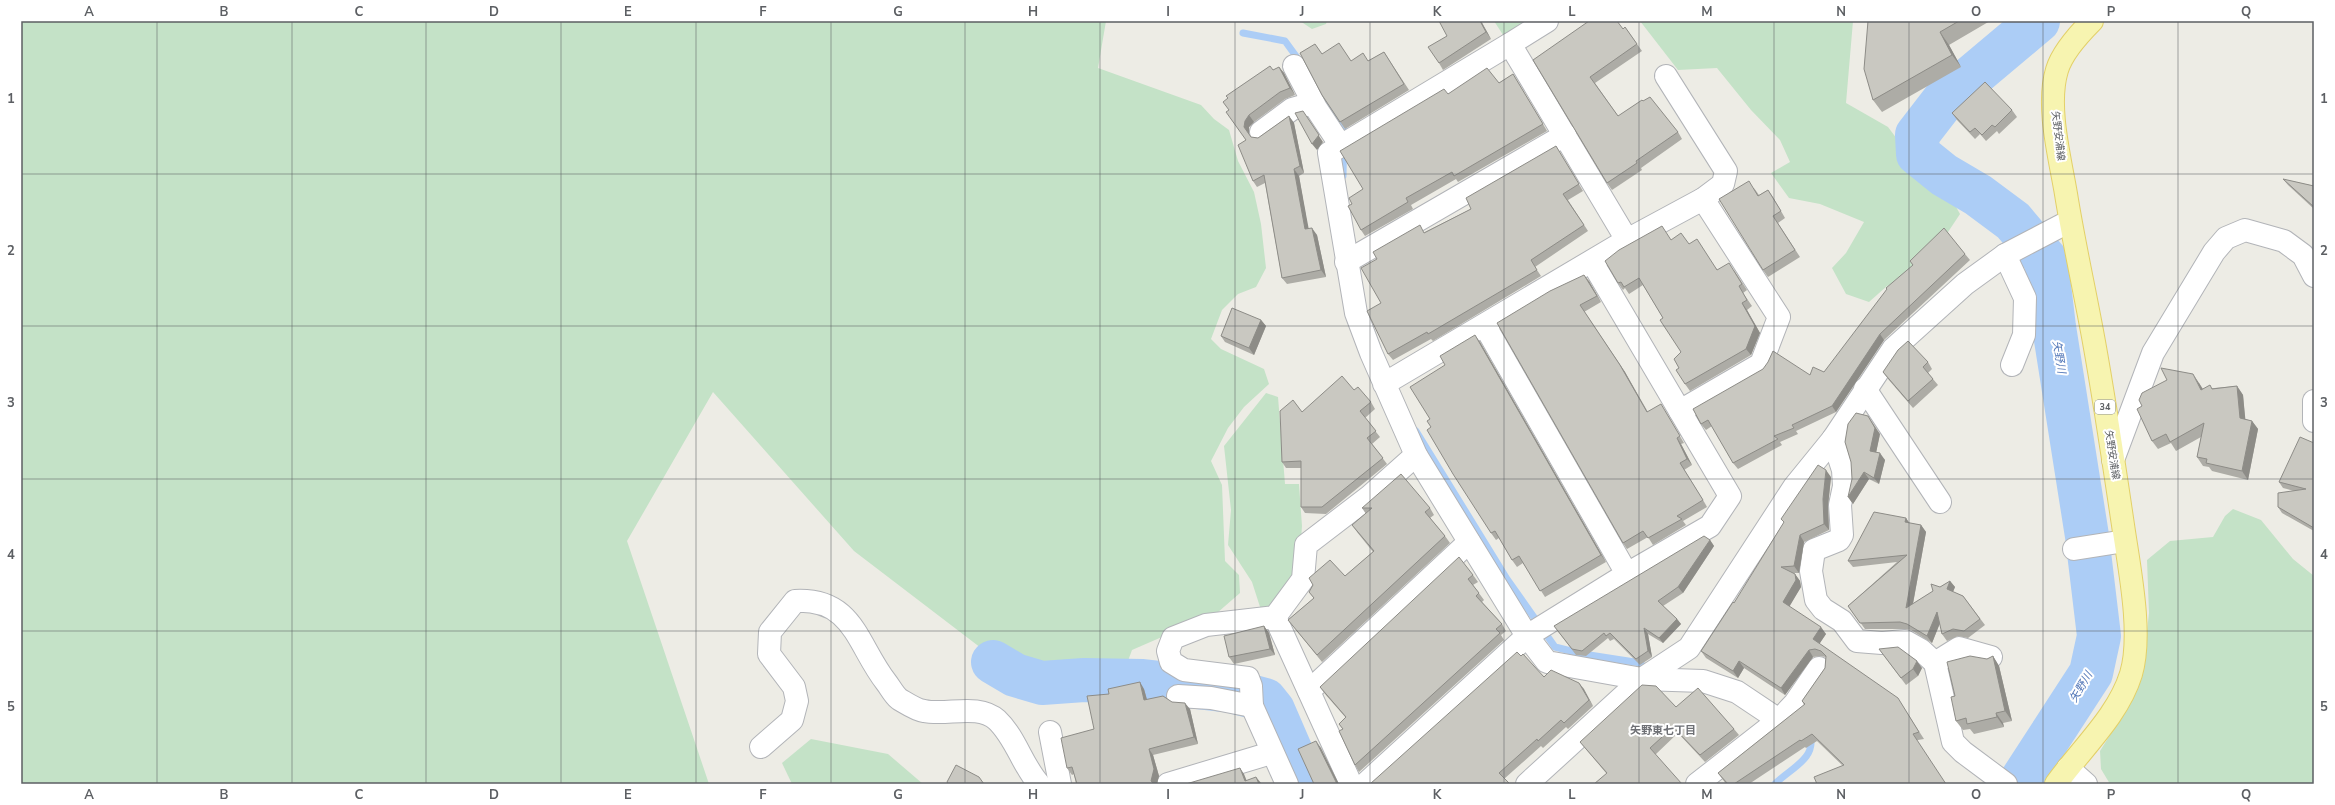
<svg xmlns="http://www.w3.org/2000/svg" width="2335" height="805" font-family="'Nunito Sans','Noto Sans JP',sans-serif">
<rect width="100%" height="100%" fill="#edece5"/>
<g fill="#c4e2c7">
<path d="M 21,21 L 1106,21 L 1098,68 L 1201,105 L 1214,119 L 1229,130 L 1238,161 L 1254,192 L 1261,224 L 1266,268 L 1256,287 L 1238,294 L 1222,310 L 1211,339 L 1221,349 L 1264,369 L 1269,384 L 1244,407 L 1228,428 L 1211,461 L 1222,485 L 1225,561 L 1239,575 L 1240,593 L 1217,613 L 1132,650 C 1125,669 1124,675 1103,677 L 1093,694 L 1077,695 L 1059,688 L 1044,696 L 854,551 L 713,392 L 627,541 L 709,784 L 21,784 Z"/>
<polygon points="1300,21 1327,21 1326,24 1312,29"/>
<polygon points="1494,21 1538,21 1507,41"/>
<polygon points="1640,21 1853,21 1846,103 1888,127 1915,163 1945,187 1960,214 1944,238 1907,279 1887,286 1869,302 1846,294 1832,268 1846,253 1864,222 1820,204 1789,198 1771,173 1790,162 1780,140 1751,110 1717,68 1678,70"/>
<polygon points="1266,393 1278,397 1285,484 1299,484 1302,526 1301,540 1289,593 1270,610 1261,610 1252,582 1228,545 1231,510 1224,446"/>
<polygon points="2233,509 2261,520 2293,559 2314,576 2314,784 2110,784 2101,769 2100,751 2123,714 2142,675 2149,613 2147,560 2170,541 2213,537 2225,516"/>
<polygon points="811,739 888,754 923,784 792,784 782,763"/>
</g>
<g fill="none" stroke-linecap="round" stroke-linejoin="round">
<g stroke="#accdf6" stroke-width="7">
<polyline points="1243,33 1285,41 1301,63"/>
<polyline points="1318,90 1344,129 1343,176"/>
<polyline points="1416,431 1507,579 1555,647 1583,654 1641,663"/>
<path d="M 1775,784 C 1789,769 1817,759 1810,735"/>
</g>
<g stroke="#accdf6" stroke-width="44">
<polyline points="993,662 1015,675 1042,683 1084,680 1143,681 1231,691 1265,700 1273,710 1305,784"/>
<polyline points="2019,784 2091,673 2099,636 2087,536 2054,327 2046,260 2013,221 1978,195 1944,175 1918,154 1917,135 1944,100 2038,21"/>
</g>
<g stroke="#b2b4b8" stroke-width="24">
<g id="minor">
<polyline points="1510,44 1547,21"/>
<polyline points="1294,66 1316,108 1341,146"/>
<polyline points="1261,132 1292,109 1313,103"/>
<polyline points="1627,240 1703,199 1723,184 1726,171 1666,76"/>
<polyline points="2005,255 2025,298 2024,335 2012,365"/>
<polyline points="1346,262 1565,135"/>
<polyline points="1592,262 1730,496 1710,526 1627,574"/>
<polyline points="1384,384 1627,240 1510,44 1329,153 1356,313 1371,353 1416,455 1527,636 1547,662 1642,679 1703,681 1737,692 1779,720"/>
<polyline points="1865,389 1940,502"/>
<polyline points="2314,401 2314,421"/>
<polyline points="1680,411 1761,364 1779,317 1703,199"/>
<polyline points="1833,439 1843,470 1844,486 1840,505 1842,535 1839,540 1814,550 1811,571 1816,600 1823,609 1842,621 1857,641 1882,643 1905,641 1921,650 1935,663 1953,742 1963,752 2006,784"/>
<polyline points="2113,460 2153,353 2214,252 2226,238 2245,230 2284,241 2303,255 2314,276"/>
<polyline points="2074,549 2125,541"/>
<polyline points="1275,617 1351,784"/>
<polyline points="1935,663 1959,648 1991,657"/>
<polyline points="1309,691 1469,542"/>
<polyline points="1178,696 1211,698 1252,706"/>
<polyline points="1050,732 1060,784"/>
<path d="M 761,747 L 792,720 L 797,701 L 794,687 L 769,654 L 770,632 L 795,601 C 854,598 857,645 886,682 C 890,687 894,695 899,699 C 906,703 916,710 924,711 C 947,716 978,703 997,720 C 1016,738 1022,765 1039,784"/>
<polyline points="2068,768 2086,784"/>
<polyline points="1168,784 1271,753"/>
<polyline points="1287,784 1252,706 1251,686 1248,678 1184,670 1171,662 1168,651 1173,638 1206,625 1275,617 1303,579 1306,545 1370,496 1416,455"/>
<polyline points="1365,784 1527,636 1627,574 1485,326"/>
<polyline points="1527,784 1642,679 1689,648 1794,487 1833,439 1893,349 1965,284 2005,255 2070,221"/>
<polyline points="1697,784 1779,720 1795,703 1819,668"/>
</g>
</g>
<g stroke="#e3d068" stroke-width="24">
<path id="major" d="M 2056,784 C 2081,749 2118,716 2131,674 C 2143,634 2129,567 2123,525 C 2114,464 2105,403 2094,342 C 2085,292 2074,244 2066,194 C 2060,158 2046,106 2057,70 C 2062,53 2080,33 2092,21"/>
</g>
<use href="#minor" stroke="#fff" stroke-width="22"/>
<use href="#major" stroke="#f7f4b0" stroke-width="22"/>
</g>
<g fill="#adaca6">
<polygon points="1481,21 1491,39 1443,70 1439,63 1447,36"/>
<polygon points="1868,21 1990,21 1949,45 1961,67 1882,112 1873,100"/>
<polygon points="1625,27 1642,51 1595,83 1618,116 1678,132 1682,139 1641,168 1642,170 1612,190 1607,183 1533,60 1623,29"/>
<polygon points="1384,52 1409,90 1345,129 1322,95 1322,54 1351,61 1368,61"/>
<polygon points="1279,67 1284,73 1295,95 1285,99 1254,122 1249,127 1249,133 1251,137 1258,138 1289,116 1294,123 1304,173 1299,176 1308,229 1317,235 1326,277 1287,284 1282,278 1265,183 1257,187 1253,181 1246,140 1229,110 1273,70"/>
<polygon points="1513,74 1517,81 1547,131 1458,182 1456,179 1411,205 1413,209 1365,236 1361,230 1352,204 1363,189 1448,94 1499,83"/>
<polygon points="2012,110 2017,117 1999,134 1997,131 1986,141 1980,134 1975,139 1957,120 1952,113"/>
<polygon points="1556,146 1583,191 1568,200 1588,231 1535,267 1541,276 1433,341 1431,339 1393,360 1388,354 1381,303 1425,232 1471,209"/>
<polygon points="2283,179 2314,186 2314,209 2288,185"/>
<polygon points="1754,188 1759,195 1768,190 1773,197 1785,218 1778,223 1800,257 1768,277 1763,270"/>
<polygon points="1671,240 1689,244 1718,270 1734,270 1747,290 1743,293 1752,306 1747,310 1760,333 1751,355 1690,391 1685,384 1679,368 1681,352 1663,318 1643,285 1629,294 1625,288 1623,290 1618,283"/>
<polygon points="1965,254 1970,260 1884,340 1836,412 1796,431 1798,434 1780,442 1782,445 1738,469 1733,463 1712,426 1706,430 1701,424 1693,409 1824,372 1913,265 1910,261"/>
<polygon points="1589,281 1601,302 1584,312 1625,372 1648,412 1665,411 1684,443 1681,444 1692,465 1684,470 1707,507 1683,521 1686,525 1653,545 1648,537 1627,549 1623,543 1550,291"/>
<polygon points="1261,320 1266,326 1254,355 1225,342 1221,336"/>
<polygon points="1480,342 1606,562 1545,597 1523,563 1517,567 1512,560 1499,538 1496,540 1491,533 1431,427 1430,419 1445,365"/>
<polygon points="1928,362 1932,369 1928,373 1938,385 1913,408 1888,379 1883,372"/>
<polygon points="2199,383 2203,389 2237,386 2243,395 2245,419 2252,421 2258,429 2248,480 2212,471 2209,467 2203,466 2197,457 2201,437 2176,451 2171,443 2158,449 2152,441 2142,406"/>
<polygon points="1354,390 1371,402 1375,409 1365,418 1380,437 1372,444 1387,464 1326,514 1305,513 1301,507 1301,468 1286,468 1282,462 1302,412"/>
<polygon points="1880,434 1876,452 1885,460 1879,484 1869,479 1853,504 1848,497"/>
<polygon points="2314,443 2314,531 2282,513 2278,507 2294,491 2283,488 2279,482"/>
<polygon points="1831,477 1828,506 1829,530 1804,542 1799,573 1793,573 1795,574 1800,581 1801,587 1789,606 1826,634 1819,644 1902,705 1924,739 1918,740 1842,765 1817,741 1806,748 1805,747 1749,784 1726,784 1718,773 1804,705 1802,701 1825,668 1826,657 1820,656 1813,657 1785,695 1744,668 1738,678 1706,658 1701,651 1734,603"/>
<polygon points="1362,508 1430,508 1434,515 1430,518 1445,536 1450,543 1322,662 1293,626 1288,620 1314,598 1309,592 1345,576 1373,552 1357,532 1352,525 1366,514"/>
<polygon points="1906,518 1909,523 1921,525 1926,532 1913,604 1950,581 1955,587 1953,592 1963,596 1985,625 1968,638 1958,636 1947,641 1942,634 1940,623 1932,643 1911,630 1904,629 1865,629 1848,606 1897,562 1853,567 1848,561"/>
<polygon points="1710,540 1714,546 1683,593 1663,606 1677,619 1681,624 1663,643 1648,634 1652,657 1640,665 1614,639 1610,641 1608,638 1586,656 1576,655 1554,626"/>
<polygon points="1473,575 1478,582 1473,585 1484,600 1482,602 1502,624 1506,631 1501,635 1504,640 1359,772 1355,765 1343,729 1339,724 1346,718 1325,694 1320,687"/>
<polygon points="1264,626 1269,633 1275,655 1234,664 1229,657"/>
<polygon points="1879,649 1922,668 1918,676 1906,685"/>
<polygon points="1521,656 1544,677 1579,683 1593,706 1568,729 1566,727 1543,748 1541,746 1504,779 1370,784"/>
<polygon points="1993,656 1999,666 2012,721 2003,723 2004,727 1974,734 1970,729 1963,730 1956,721 1955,696 1987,659"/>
<polygon points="1144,689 1147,700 1172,702 1190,709 1198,744 1153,755 1159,776 1157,784 1076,784 1074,774 1072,775 1067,768 1094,729 1109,694"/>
<polygon points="1676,707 1734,729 1739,735 1705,762 1678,733 1656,754 1606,773 1585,748 1580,742"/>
</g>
<g fill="#8d8c87">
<polygon points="1480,21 1481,21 1491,39 1486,32"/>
<polygon points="1940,32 1949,45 1961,67 1952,55"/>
<polygon points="1279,67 1284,73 1295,95 1290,88"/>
<polygon points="1513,74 1517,81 1547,131 1543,124"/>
<polygon points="1249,115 1254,122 1249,127 1249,134 1244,127 1245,121"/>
<polygon points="1289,116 1294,123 1304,173 1300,166"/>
<polygon points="1307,118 1323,142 1317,150 1312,144"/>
<polygon points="1294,169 1299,176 1310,236 1305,229"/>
<polygon points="1312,228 1317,235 1326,277 1321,270"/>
<polygon points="1584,275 1589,281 1601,302 1597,296"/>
<polygon points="1742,303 1747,310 1760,333 1751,355 1746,349"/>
<polygon points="1580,305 1625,372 1651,419 1647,412"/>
<polygon points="1261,320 1266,326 1254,355 1249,348"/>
<polygon points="1880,334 1884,340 1836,412 1832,406"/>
<polygon points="1475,335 1480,342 1606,562 1601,555"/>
<polygon points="2193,374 2199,383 2208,398 2201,390"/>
<polygon points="2237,386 2243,395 2246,426 2240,418"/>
<polygon points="1868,416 1880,434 1875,458 1870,451"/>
<polygon points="2252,421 2258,429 2248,480 2242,471"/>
<polygon points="1677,438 1681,444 1692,465 1687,459"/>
<polygon points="1880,453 1885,460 1879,484 1874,478"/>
<polygon points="1680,463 1684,470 1707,507 1703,500"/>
<polygon points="1826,470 1831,477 1828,506 1829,530 1824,524 1823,499"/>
<polygon points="1864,472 1869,479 1853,504 1848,497"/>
<polygon points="1906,518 1910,524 1905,522"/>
<polygon points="1921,525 1926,532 1911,614 1906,608"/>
<polygon points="1800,535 1804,542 1799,573 1794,566"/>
<polygon points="1710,540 1714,546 1683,593 1678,587"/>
<polygon points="1795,574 1800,581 1801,587 1788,609 1783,602"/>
<polygon points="1950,581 1955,587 1951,596 1947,589"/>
<polygon points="1937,612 1942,618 1932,643 1927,636"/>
<polygon points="1677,619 1681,624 1663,643 1659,638"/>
<polygon points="1264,626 1269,633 1275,655 1270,649"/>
<polygon points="1821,627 1826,634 1818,646 1813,639"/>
<polygon points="1644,628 1648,634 1652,657 1648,651"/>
<polygon points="1809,650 1813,657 1785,695 1781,688"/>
<polygon points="1993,656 1999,666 2012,721 2005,711"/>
<polygon points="1739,661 1744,668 1738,678 1733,671"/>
<polygon points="1917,661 1922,668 1918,676 1913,669"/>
<polygon points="1140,682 1144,689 1149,707 1144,700"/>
<polygon points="1579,683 1584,689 1593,706 1589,700"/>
<polygon points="1185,703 1190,709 1198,744 1194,737"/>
<polygon points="1996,713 2003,723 2004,727 1997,717"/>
<polygon points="1316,741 1321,748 1339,784 1337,784"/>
<polygon points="1149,749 1153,755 1159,776 1157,784 1154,784 1151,781"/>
<polygon points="1240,768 1244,774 1248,784 1245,781"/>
<polygon points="1256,777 1261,783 1261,784 1259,784"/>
</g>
<g fill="#c9c8c1" stroke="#8d8c87">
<polygon points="1439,21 1480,21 1486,32 1439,63 1428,47 1447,36"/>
<polygon points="1589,21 1617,21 1623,29 1625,27 1637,44 1590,77 1618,116 1642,100 1643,101 1650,97 1678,132 1636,161 1637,163 1607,183 1533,60"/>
<polygon points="1868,21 1959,21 1940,32 1952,55 1873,100 1864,69"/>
<polygon points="1339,43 1351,61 1363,53 1368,61 1384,52 1404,84 1340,122 1322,95 1300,53 1315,44 1322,54"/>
<polygon points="1270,66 1273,70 1279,67 1290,88 1280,92 1249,115 1245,121 1244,127 1251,137 1258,138 1289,116 1300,166 1294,169 1305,229 1312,228 1321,270 1282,278 1264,175 1253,181 1238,145 1246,140 1226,112 1229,110 1223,102 1228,98 1226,96"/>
<polygon points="1487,68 1499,83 1513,74 1543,124 1454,176 1452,172 1406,198 1408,202 1361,230 1348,206 1352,204 1349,198 1363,189 1340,151 1444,89 1448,94"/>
<polygon points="1985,82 2012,110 1995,127 1992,125 1982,135 1975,128 1970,132 1952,113"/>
<polygon points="1303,111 1319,135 1312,144 1295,113"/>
<polygon points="1556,146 1579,184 1563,194 1584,225 1531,260 1537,270 1428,334 1427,332 1388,354 1367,311 1381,303 1361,268 1377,259 1373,252 1420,225 1424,233 1471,209 1466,198"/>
<polygon points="2283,179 2314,186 2314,207"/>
<polygon points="1749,181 1758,196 1768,190 1781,211 1773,216 1795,250 1763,270 1719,199"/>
<polygon points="1662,226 1671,240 1681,233 1689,244 1697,239 1717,270 1729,263 1742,284 1739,286 1747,300 1742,303 1755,326 1746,349 1685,384 1676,370 1679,368 1674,359 1681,352 1660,320 1663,318 1639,278 1624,287 1621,282 1618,283 1605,261 1619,250"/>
<polygon points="1944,228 1965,254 1880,334 1832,406 1792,425 1794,428 1774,436 1778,439 1733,463 1708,420 1701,424 1693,409 1763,369 1768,362 1773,351 1810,375 1813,367 1824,372 1887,289 1886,288 1913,265 1910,261"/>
<polygon points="1584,275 1597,296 1580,305 1620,365 1647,412 1661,404 1680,436 1677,438 1687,459 1680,463 1703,500 1677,516 1682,519 1648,538 1643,531 1623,543 1497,323 1550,291"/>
<polygon points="1232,308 1261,320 1249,348 1221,336"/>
<polygon points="1475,335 1601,555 1540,591 1519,556 1512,560 1495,531 1491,533 1453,474 1427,430 1431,427 1427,421 1430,419 1410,387 1445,365 1440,356"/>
<polygon points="1908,341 1928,362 1923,367 1933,379 1908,401 1883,372 1898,350"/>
<polygon points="2161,368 2193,374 2201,390 2210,385 2212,389 2237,386 2240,418 2252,421 2242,471 2206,463 2207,459 2197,457 2204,423 2170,442 2166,434 2152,441 2137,409 2142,406 2139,400 2142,393 2167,380"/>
<polygon points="1342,376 1354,390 1358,387 1371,402 1360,411 1376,431 1367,438 1383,458 1322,507 1301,507 1301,461 1282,462 1280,411 1293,400 1302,412"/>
<polygon points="1856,413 1868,416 1875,428 1870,451 1880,453 1874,478 1864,472 1848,497 1852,479 1851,462 1845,442 1848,424"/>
<polygon points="2300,437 2314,443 2314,528 2278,507 2278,493 2306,489 2279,482"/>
<polygon points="1818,465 1826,470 1823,499 1824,524 1800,535 1794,566 1781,567 1795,574 1796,580 1783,602 1821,627 1813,639 1898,698 1919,732 1913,734 1946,784 1817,784 1814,777 1844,765 1812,734 1801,741 1800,740 1734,784 1728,784 1718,773 1805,704 1802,701 1825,668 1826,656 1821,651 1815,649 1809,650 1781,688 1739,661 1733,671 1701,651 1733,602 1734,603 1784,522 1781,519"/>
<polygon points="1401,474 1430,508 1425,512 1445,536 1317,655 1288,620 1314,598 1309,592 1313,585 1309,578 1330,560 1345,576 1374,551 1352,525 1372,508 1362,508"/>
<polygon points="1874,512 1906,518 1905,522 1921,525 1906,608 1933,591 1931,584 1940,587 1950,581 1947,589 1963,596 1980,619 1964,631 1953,629 1942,634 1937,612 1927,636 1907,624 1900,622 1860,623 1848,606 1907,555 1848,561"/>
<polygon points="1704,536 1710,540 1678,587 1658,601 1677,619 1659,638 1644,628 1648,651 1636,659 1610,633 1606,636 1604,633 1582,651 1572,649 1554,626"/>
<polygon points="1459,557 1473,575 1468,579 1479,593 1476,596 1502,624 1496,629 1500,633 1355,765 1339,731 1343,729 1339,724 1346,717 1320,687"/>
<polygon points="1264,626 1270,649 1229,657 1224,636"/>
<polygon points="1898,647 1917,661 1913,669 1901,678 1879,649"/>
<polygon points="1517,652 1521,656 1523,654 1544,677 1551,670 1579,683 1589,700 1564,723 1561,720 1538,741 1537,739 1499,773 1510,784 1370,784"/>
<polygon points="1970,656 1987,659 1993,656 2005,711 1996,713 1997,717 1967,724 1966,718 1956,721 1951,697 1955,696 1947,662"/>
<polygon points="1140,682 1144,700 1163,696 1172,702 1185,703 1194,737 1149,749 1154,769 1151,781 1154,784 1077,784 1072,767 1067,768 1061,738 1094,729 1087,696 1109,694 1108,689"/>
<polygon points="1642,685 1656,686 1676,707 1698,688 1734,729 1700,755 1673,727 1650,748 1682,784 1594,784 1607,773 1580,742"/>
<polygon points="1316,741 1337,784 1314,784 1298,749"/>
<polygon points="956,765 979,777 984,784 948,784 947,782"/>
<polygon points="1240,768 1245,781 1256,777 1259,784 1186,784"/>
</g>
<path fill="none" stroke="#5c5f63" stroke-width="1" stroke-opacity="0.55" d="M 157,21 L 157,784M 292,21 L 292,784M 426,21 L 426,784M 561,21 L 561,784M 696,21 L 696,784M 831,21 L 831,784M 965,21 L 965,784M 1100,21 L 1100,784M 1235,21 L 1235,784M 1370,21 L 1370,784M 1504,21 L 1504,784M 1639,21 L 1639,784M 1774,21 L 1774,784M 1909,21 L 1909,784M 2043,21 L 2043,784M 2178,21 L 2178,784M 21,174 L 2314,174M 21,326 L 2314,326M 21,479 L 2314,479M 21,631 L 2314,631"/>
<g text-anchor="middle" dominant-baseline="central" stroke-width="4" stroke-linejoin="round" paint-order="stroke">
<rect fill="#fff" stroke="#8d8f92" stroke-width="1" x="2095" y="400" width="20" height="14" rx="3"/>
<g font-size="9" font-weight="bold" fill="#5c5f63">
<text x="2105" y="407">34</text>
</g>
<g font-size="10" fill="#5c5f63" stroke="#fff">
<text transform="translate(2058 136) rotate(83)">矢野安浦線</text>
<text transform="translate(2112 455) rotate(81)">矢野安浦線</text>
</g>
<g font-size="11" font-style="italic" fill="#5176b7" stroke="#fff">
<text transform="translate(2059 357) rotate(81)">矢野川</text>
<text transform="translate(2081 687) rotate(-59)">矢野川</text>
</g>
<g font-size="11" font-weight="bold" fill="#6e7075" stroke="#fff">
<text x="1663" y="730">矢野東七丁目</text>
</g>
</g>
<rect width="2335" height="805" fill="none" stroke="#ffffff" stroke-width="44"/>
<rect x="22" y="22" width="2291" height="761" fill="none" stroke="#5c5f63" stroke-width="1.5"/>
<g font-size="13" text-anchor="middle" font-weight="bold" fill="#5c5f63">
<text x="89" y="16">A</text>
<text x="224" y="16">B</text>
<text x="359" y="16">C</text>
<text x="494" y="16">D</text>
<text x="628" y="16">E</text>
<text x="763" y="16">F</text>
<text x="898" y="16">G</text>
<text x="1033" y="16">H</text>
<text x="1168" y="16">I</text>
<text x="1302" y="16">J</text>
<text x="1437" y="16">K</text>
<text x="1572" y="16">L</text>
<text x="1707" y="16">M</text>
<text x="1841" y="16">N</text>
<text x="1976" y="16">O</text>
<text x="2111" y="16">P</text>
<text x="2246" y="16">Q</text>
<text x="11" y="103">1</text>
<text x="2324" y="103">1</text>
<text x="11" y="255">2</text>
<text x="2324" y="255">2</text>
<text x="11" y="407">3</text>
<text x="2324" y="407">3</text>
<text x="11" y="559">4</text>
<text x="2324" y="559">4</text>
<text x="11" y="711">5</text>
<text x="2324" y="711">5</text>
<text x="89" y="799">A</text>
<text x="224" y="799">B</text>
<text x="359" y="799">C</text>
<text x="494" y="799">D</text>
<text x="628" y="799">E</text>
<text x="763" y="799">F</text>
<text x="898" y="799">G</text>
<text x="1033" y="799">H</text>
<text x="1168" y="799">I</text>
<text x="1302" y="799">J</text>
<text x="1437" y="799">K</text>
<text x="1572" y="799">L</text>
<text x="1707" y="799">M</text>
<text x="1841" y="799">N</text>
<text x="1976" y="799">O</text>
<text x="2111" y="799">P</text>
<text x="2246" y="799">Q</text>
</g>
</svg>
